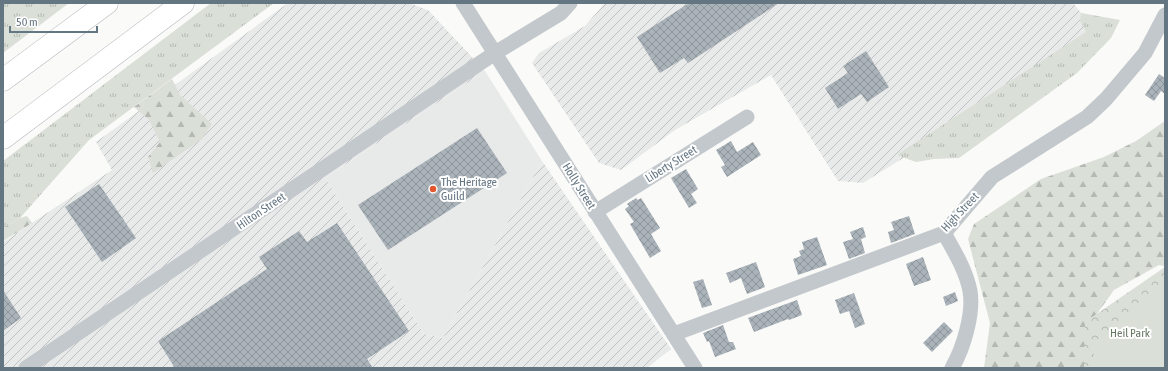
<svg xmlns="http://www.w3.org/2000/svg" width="1168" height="371" font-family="'Asap Condensed',sans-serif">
<defs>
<pattern id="industrial-furrows" width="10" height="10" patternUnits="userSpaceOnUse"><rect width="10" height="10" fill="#e8e9e9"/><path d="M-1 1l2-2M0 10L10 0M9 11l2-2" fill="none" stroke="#c0c1c2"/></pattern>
<pattern id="grass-tufts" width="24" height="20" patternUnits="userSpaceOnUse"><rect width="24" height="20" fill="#dadfd7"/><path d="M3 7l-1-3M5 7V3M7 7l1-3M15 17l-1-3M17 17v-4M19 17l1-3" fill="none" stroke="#b4b9b4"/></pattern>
<pattern id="forest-firs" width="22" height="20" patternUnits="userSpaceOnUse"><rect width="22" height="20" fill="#dadfd7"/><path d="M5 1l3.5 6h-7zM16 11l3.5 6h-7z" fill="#b4b9b4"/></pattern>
<pattern id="park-crowns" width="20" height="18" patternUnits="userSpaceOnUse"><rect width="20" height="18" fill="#dadfd7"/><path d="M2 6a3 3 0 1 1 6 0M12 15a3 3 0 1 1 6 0" fill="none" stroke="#b4b9b4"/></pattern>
<pattern id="building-cross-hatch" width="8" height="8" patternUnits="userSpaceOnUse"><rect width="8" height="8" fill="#aab3b9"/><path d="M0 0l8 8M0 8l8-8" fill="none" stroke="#8e969c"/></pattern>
</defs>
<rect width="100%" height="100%" fill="#fafaf8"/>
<polygon fill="#e8e9e9" points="485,71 542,161 443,338 424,334 325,178"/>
<g fill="url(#industrial-furrows)">
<polygon points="288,3 409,3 428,10 485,71 325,178 424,334 443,338 542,161 671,349 647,368 3,368 3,242 112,170 96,142"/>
<polygon points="605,3 1073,3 1100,36 863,183 838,181 771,75 675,130 621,170 599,163 532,63 539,53 585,26"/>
</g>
<g fill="url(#grass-tufts)">
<polygon points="3,3 69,3 3,53"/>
<polygon points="211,3 274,3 89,140 20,218 3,228 3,161"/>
<polygon points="1081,13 1120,20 1111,38 1077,73 959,158 934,159 916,162 899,156 898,154 1086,32 1080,20"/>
</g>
<g fill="url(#forest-firs)">
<polygon points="172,79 180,95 212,124 202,139 153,173 148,157 160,142 149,120 134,107"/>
<polygon points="1165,121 1165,266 1159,265 1114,290 1089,325 1087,368 984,368 990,323 968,239 974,224 1041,179 1104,157 1136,141"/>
<polygon points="27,216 32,223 3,241 3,228 20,218"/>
</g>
<polygon fill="url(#park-crowns)" points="1165,267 1165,368 1084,368 1085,322"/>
<polygon fill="#dadfd7" points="1165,287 1165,368 1100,368 1094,361 1094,351"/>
<g fill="url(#building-cross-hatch)">
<polygon points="689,3 779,3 688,63 684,58 660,73 637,37"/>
<polygon points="866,51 889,87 867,102 861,94 838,109 825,88 848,73 843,66"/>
<polygon points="1159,74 1165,78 1165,94 1161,91 1154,101 1145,95"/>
<polygon points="477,128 507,173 388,250 358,205"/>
<polygon points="731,141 737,152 753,142 761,155 727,177 721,167 725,165 716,150"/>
<polygon points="686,169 698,189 691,194 697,203 689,208 671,178"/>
<polygon points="99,184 136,238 102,262 65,207"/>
<polygon points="636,198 638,200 641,198 660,228 651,234 661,251 650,258 630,224 634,222 625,209 629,206 627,204"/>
<polygon points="909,216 915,234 891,243 888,232 894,230 891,222"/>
<polygon points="337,223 409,331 367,359 373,368 175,368 158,341 267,269 259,257 299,231 307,242"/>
<polygon points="863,227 866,237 861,239 865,253 849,259 843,242 853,239 850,232"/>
<polygon points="817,237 827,265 798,275 793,259 801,256 799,251 804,249 802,242"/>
<polygon points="923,257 931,280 914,286 906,264"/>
<polygon points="756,262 765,287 747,294 741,278 730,283 726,273"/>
<polygon points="703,279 712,305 702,308 693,282"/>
<polygon points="3,290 21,318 3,331"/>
<polygon points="955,292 958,301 946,306 943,297"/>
<polygon points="854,293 865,324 855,328 849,311 840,314 835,300"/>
<polygon points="797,300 802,315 789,320 788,319 754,332 748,318"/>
<polygon points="944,322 953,331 932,352 923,343"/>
<polygon points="723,325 729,342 733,342 736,349 715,357 709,341 707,342 703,333"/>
</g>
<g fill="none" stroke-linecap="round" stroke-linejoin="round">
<g stroke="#b4b9bd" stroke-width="23">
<g id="highway">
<polyline points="3,80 107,3"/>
<polyline points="3,138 183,3"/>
</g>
</g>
<g stroke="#c3c8cc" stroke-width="15">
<polyline points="463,3 695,368"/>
<polyline points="595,212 747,117"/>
<path d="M 944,233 C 954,251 966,270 970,291 C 974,314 963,349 952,368"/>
<polyline points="674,334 944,233 992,177 1087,117 1106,99 1145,53 1165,15"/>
<polyline points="26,368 495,53 561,13 570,3"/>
</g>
<use href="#highway" stroke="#fff" stroke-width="22"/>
</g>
<circle fill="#e4572e" stroke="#fff" stroke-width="1.5" cx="433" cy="189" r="4"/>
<g text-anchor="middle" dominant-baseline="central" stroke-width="4" stroke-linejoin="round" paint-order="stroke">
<g font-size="12" fill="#657683" stroke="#fff">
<text transform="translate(671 164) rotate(-32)">Liberty Street</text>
<text transform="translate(579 186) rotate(58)">Holly Street</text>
<text transform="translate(261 211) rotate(-34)">Hilton Street</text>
<text transform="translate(960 212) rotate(-47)">High Street</text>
</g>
<g font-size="12" fill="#657683" stroke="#fff" text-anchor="start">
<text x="441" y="182">The Heritage<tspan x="441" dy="14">Guild</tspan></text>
</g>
<g font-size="12" fill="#687a64" stroke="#fff">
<text x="1130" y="333">Heil Park</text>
</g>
</g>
<rect width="1168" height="371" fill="none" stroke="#657683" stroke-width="8"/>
<path d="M10 26v6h87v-6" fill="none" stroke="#657683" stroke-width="2"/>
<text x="16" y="26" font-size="12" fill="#657683" stroke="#ffffff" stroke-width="3" paint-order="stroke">50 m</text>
</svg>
